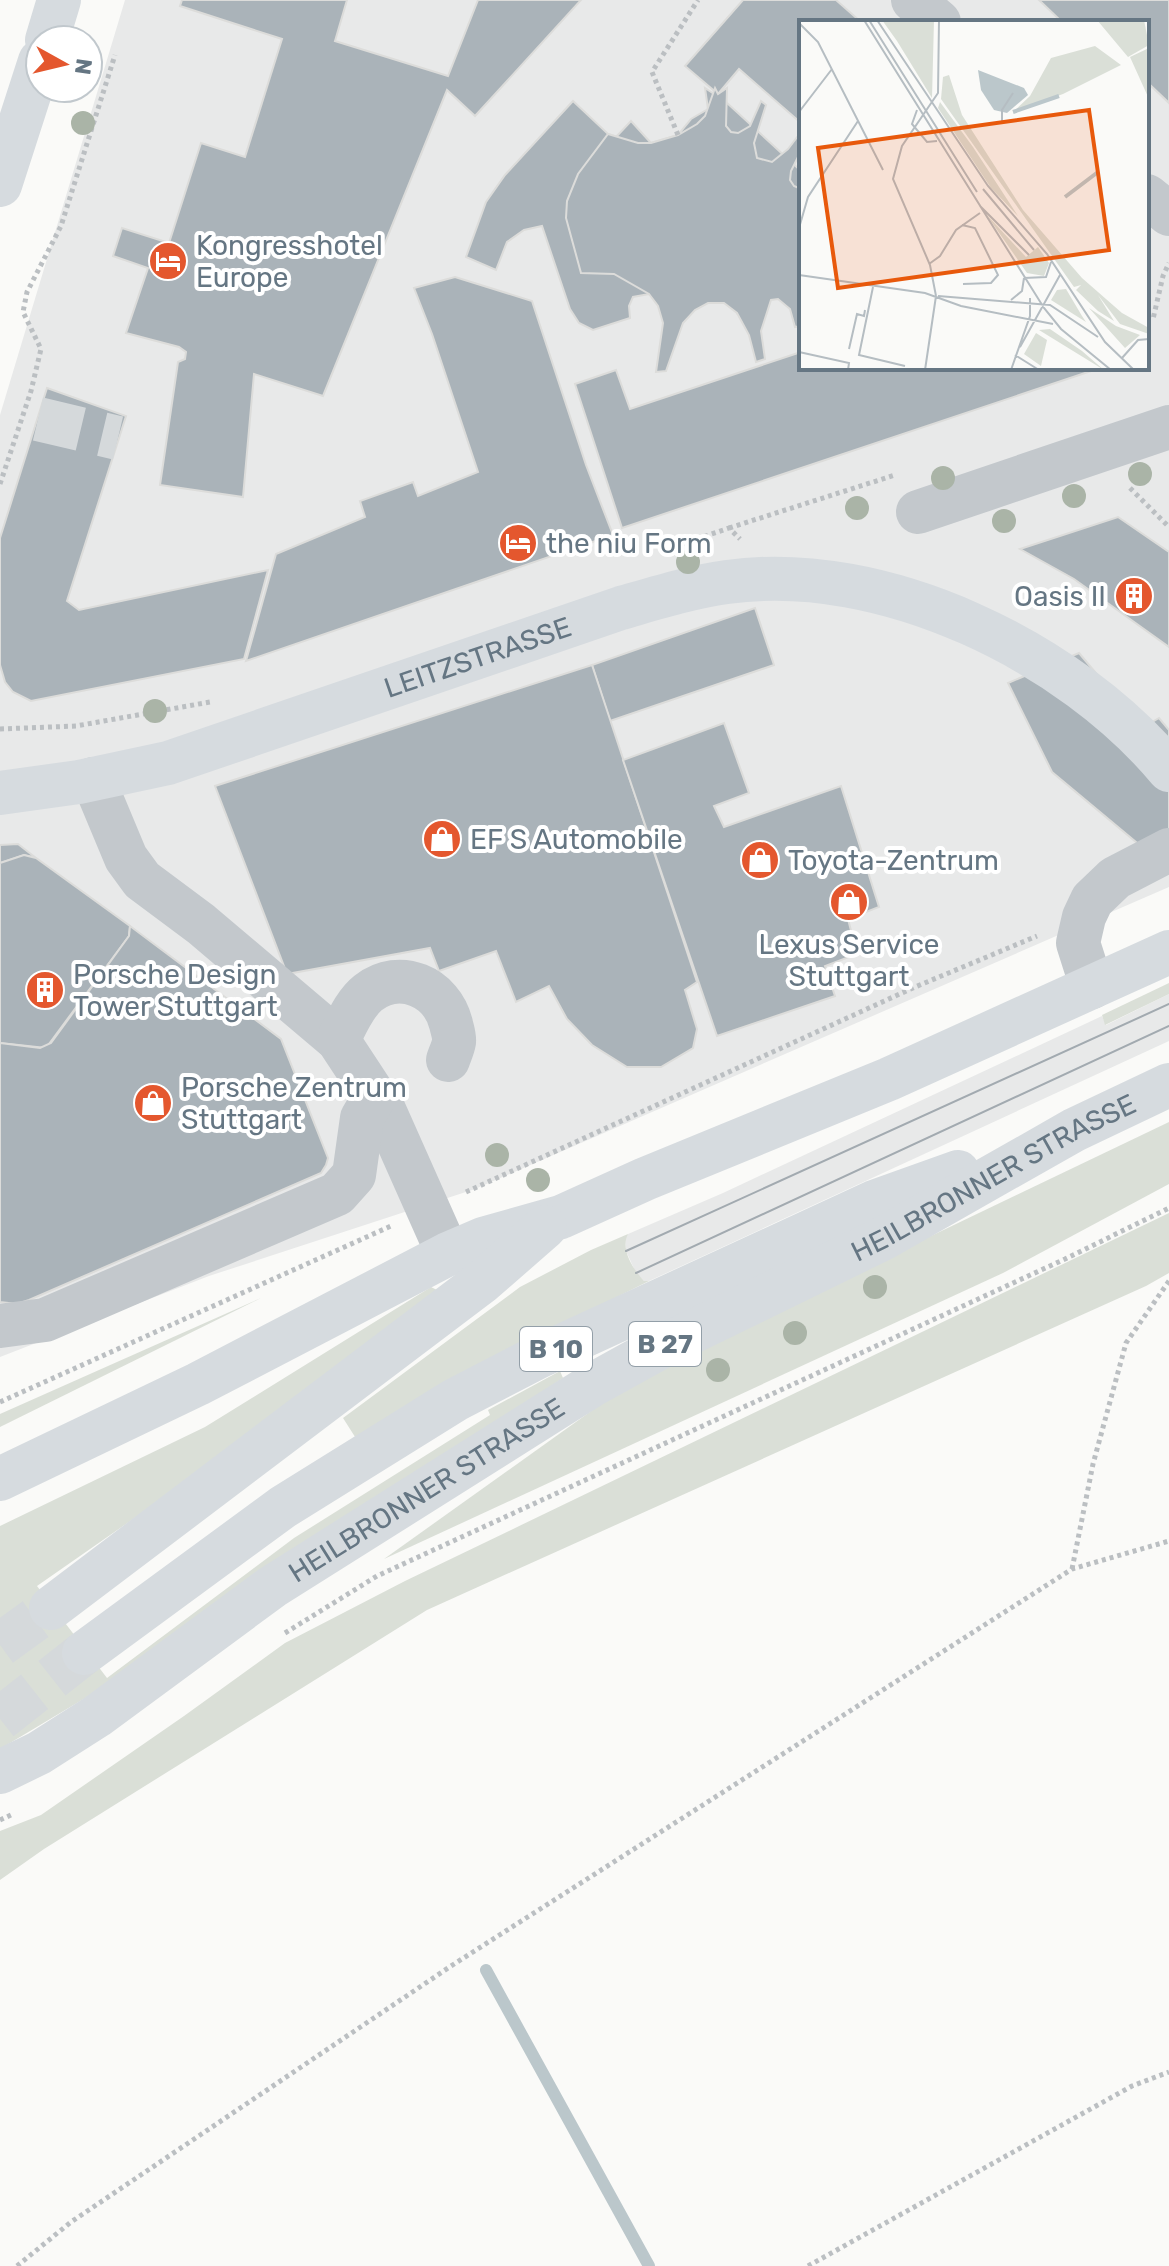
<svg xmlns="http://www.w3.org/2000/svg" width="1169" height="2266" font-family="Rubik,sans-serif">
<rect width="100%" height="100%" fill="#fafaf8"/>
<g fill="#e8e9e9" fill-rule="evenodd">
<path d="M 125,0 L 1169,0 L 1169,887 L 475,1189 L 209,1276 L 0,1357 L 0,415 ZM 801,22 L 1147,22 L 1147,368 L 801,368 Z"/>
<polygon points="1169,994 1169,1041 649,1281 644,1281 636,1273 626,1251 625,1238 628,1234 723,1193 1102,1016 1106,1025"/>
</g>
<g fill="#dadfd7">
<polygon points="1169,983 1169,994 1105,1025 1102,1015"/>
<polygon points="1169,1122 1169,1184 1003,1273 384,1559 643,1374"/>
<polygon points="1169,1213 1169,1273 1146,1286 427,1610 44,1849 0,1880 0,1831 41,1815 184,1716 285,1643 405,1581"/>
<path d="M 628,1234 C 620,1249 633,1269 644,1281 L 649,1281 L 521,1345 L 357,1440 L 343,1418 L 520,1287 L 591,1250 Z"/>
<polygon points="431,1287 437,1290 136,1517 37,1586 107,1678 294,1538 490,1415 488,1410 560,1371 563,1378 102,1688 0,1749 0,1526 205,1427"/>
<polygon points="261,1298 0,1427 0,1414"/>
</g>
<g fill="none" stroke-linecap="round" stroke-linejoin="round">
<polyline stroke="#bbc7cb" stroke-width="12" points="486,1970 649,2266"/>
</g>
<g fill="#aab3b9" stroke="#dcdcda" stroke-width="2">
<polygon points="182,0 347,0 335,41 448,76 478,0 581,0 475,116 447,90 323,396 254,374 243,497 160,485 178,362 185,359 186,352 179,347 126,333 148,268 113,256 122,228 169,243 201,143 245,157 282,39 180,6"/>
<polygon points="743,0 836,0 861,22 801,22 801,123 739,69 718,94 685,66"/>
<polygon points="1039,0 1169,0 1169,103 1147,82 1147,22 1062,22"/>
<polygon points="705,88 726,102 801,171 801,300 778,299 769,294 737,313 734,303 704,299 688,306 660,302 649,294 633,297 629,306 630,318 593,330 579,323 570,309 542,226 524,230 507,242 496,270 466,257 486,202 505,175 573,101 608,134 616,137 631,121 651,143 678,135 691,119 708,109"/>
<polygon points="715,88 718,94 727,88 726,126 731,132 738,133 750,126 761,101 766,105 754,143 757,158 772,162 788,149 801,132 801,151 791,171 790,180 794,186 801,189 801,326 795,327 790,309 778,299 771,300 761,331 765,359 756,362 749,335 737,313 724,303 708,303 695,310 683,323 666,371 656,372 663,323 658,306 649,294 614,274 581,273 566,218 567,201 578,174 608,134 638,143 651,143 678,135 697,124 705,116"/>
<polygon points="455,277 532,301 586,465 613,535 246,661 276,554 365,517 360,501 413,482 418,496 478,472 432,334 414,288"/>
<polygon points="801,352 801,368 1100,368 622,528 575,384 616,370 630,409"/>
<polygon points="47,388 126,416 67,601 79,610 268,570 244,659 31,701 13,692 5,682 0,665 0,538"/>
<polygon points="1118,517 1169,552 1169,647 1074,579 1020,549"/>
<polygon points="755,608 774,665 610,721 592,665"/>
<polygon points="1079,653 1142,728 1159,718 1169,730 1169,840 1148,852 1052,772 1008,683"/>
<polygon points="592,665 697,982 685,990 697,1029 693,1048 661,1067 627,1067 592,1045 567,1019 549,986 516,1002 496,951 439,971 430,948 287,974 215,786"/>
<polygon points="724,723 749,793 714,806 724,827 841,786 879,907 848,919 857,954 825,966 835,996 717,1036 623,760"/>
<polygon points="18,844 36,858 24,855 0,863 0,845"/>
<polygon points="24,855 36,858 130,926 129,936 46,1048 0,1043 0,863"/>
<polygon points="130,926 281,1039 328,1158 326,1165 321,1173 29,1300 17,1304 0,1302 0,1043 40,1048 51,1043 129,936"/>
</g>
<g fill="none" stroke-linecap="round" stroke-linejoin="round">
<polyline stroke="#d5d9db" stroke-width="44" stroke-dasharray="44 22" stroke-linecap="butt" points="38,419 118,438"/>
<g stroke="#d5d9db" stroke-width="44" stroke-dasharray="44 22" stroke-linecap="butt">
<polyline points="0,1645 51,1608"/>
<polyline points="0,1719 84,1653"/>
</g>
<g stroke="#bbbfc2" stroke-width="5" stroke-dasharray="4 4" stroke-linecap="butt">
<polyline points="678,135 652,72 698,0"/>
<polyline points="1147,318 1153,319 1163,276 1169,263"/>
<polyline points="0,484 31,391 41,349 23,312 27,292 61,226 115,55"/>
<polyline points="1130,488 1169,527"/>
<polyline points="729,528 895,475"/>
<polyline points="674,547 729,528 740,539"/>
<polyline points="0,729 76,726 210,702"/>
<polyline points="466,1192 915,987 1037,936"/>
<polyline points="0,1402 391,1226"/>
<polyline points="1072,1569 1093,1464 1126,1343 1169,1281"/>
<polyline points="285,1633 377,1576 1065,1259 1169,1208"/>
<polyline points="0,1820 13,1814"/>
<polyline points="17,2266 71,2222 451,1966 1072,1569 1169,1541"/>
<polyline points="808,2266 1132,2086 1169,2072"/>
</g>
<g stroke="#c3c8cc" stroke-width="44">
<polyline points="913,0 939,22"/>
<polyline points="1147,196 1169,214"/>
<polyline points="918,512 1169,427"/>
<polyline points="93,779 126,858 142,880 201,924 338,1040 384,1110 448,1254"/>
<polyline points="1092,987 1078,943 1084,917 1092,900 1115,878 1169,850"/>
<path d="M 338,1040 C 346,1025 354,1004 368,993 C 400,968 442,987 451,1024 C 452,1029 455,1037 454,1042 C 453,1048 450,1054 448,1060"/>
<polyline points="0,1326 45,1320 337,1194 354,1175 362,1118 375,1096"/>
</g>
<g stroke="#d6dbdf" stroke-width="44">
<polyline points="47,40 59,0"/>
<polyline points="0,185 40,61"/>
<path id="s1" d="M 0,793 L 79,782 L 168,763 L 621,608 C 656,598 691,587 727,582 C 883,560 1071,652 1169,770"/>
<polyline points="0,1479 198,1384 448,1254 483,1239 561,1217 645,1179 889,1079 1169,952"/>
<polyline points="51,1608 482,1282 545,1227"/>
<polyline points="84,1653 283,1507 455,1400 540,1356 874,1202 958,1172"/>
<path id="s2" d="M 0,1772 L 39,1753 L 97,1716 L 272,1587 L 594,1384 L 661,1347 L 882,1239 L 1074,1130 L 1169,1085"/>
</g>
<g stroke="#a2aab0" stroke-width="2">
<polyline points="626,1251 1169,1004"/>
<polyline points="636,1273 1169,1026"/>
</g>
</g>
<g fill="#aab4a7">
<circle cx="83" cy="123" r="12"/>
<circle cx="1140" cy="474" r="12"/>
<circle cx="943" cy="478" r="12"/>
<circle cx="1074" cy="496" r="12"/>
<circle cx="857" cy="508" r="12"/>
<circle cx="1004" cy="521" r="12"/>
<circle cx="688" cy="562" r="12"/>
<circle cx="155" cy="711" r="12"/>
<circle cx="497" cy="1155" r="12"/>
<circle cx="538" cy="1180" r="12"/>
<circle cx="875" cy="1287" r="12"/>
<circle cx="795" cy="1333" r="12"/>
<circle cx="718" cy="1370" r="12"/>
</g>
<defs>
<g id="hotel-disc" transform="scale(2)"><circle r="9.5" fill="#e4572e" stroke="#fff"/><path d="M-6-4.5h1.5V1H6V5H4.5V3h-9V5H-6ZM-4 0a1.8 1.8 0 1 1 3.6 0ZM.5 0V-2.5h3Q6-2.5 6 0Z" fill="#fff"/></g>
<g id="building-disc" transform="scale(2)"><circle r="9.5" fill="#e4572e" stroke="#fff"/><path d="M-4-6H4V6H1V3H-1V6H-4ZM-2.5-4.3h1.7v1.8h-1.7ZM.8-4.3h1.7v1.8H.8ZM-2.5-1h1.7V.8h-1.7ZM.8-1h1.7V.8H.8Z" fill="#fff"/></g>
<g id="shop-disc" transform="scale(2)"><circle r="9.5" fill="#e4572e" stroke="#fff"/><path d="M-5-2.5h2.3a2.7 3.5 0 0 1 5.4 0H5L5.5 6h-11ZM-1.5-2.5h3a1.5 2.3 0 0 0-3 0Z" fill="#fff"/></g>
</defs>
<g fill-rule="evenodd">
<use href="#hotel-disc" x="168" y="261"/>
<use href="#hotel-disc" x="518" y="543"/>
<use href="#building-disc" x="1134" y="596"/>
<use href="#shop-disc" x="442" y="839"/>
<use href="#shop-disc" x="760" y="860"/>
<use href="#shop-disc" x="849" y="902"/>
<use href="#building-disc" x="45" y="990"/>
<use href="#shop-disc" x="153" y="1103"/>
</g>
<g text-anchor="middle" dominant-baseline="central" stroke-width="8" stroke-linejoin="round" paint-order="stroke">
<g fill="#fff" stroke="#939fa8" stroke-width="2">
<rect x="629" y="1322" width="72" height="44" rx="6"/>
<rect x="520" y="1327" width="72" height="44" rx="6"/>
</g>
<g font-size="26" font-weight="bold" fill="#657683">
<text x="665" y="1344">B 27</text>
<text x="556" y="1349">B 10</text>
</g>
<g font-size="28" fill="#657683" stroke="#fff" text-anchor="start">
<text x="196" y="245">Kongresshotel<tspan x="196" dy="32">Europe</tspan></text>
<text x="546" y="543">the niu Form</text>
<text x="1106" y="596" text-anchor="end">Oasis II</text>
<text x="470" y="839">EF S Automobile</text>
<text x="788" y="860">Toyota-Zentrum</text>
<text x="849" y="944" text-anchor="middle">Lexus Service<tspan x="849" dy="32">Stuttgart</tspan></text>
<text x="73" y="974">Porsche Design<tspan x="73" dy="32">Tower Stuttgart</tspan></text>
<text x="181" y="1087">Porsche Zentrum<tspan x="181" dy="32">Stuttgart</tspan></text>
</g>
<g font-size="28" fill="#657683" stroke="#fff">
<text stroke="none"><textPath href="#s1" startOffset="498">LEITZSTRASSE</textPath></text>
<text stroke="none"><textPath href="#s2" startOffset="1160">HEILBRONNER STRASSE</textPath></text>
<text stroke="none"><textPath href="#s2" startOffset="512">HEILBRONNER STRASSE</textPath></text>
</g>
</g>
<g transform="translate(799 20)">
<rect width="350" height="350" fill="#fafaf8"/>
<path d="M 83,0 L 135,0 L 133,78 L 98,21 ZM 298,0 L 345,0 L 350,25 L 329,37 ZM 296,26 L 322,45 L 264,74 L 214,92 L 231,76 L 252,38 ZM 350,28 L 350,79 L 331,37 ZM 150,55 L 163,95 L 224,190 L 283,258 L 323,293 L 350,308 L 350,314 L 321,304 L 299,275 L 315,301 L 299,291 L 277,270 L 282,265 L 275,267 L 142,79 L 144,57 ZM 141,82 L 174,127 L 219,196 L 192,168 L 139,88 ZM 187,194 L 227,237 L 239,227 L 250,243 L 245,256 L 228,253 ZM 267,269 L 283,296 L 287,302 L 252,280 L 258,270 ZM 290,288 L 317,306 L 341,315 L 326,328 ZM 251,309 L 283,331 L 305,350 L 240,310 ZM 237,313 L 248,320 L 242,346 L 225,334 Z" fill="#dadfd7"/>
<path d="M 179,50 L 225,68 L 229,75 L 208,93 L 195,90 L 182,70 Z" fill="#bbc7cb"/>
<path fill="none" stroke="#bbc7cb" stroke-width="4" d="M 214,92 L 260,76M 266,177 L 299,152"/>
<path fill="none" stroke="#b5bdc2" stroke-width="2" d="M 65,0 L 245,288 L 262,309 L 312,350M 70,0 L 178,172M 78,0 L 189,166 L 248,234 L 306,322 L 335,350M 0,3 L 19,22 L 84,150M 118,90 L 113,104 L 128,122 L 138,121M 0,92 L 33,49M 203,101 L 203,90 L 214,73M 184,169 L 235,230M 181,186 L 230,235M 163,205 L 176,208 L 199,255 L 192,263 L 164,264M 0,208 L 9,177 L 59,101M 130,244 L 141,236 L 157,210 L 181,193M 0,255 L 126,273 L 162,286 L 254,304M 225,258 L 247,257 L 252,242M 74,267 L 60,335 L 106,346M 137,276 L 131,245 L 94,159 L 103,126 L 139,73 L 140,0M 139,276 L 251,285 L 299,317M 212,280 L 223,271 L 225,258M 221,327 L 261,255M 50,329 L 58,294 L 65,296 L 66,290M 0,332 L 50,343 L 49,350M 216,335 L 240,350M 323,338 L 339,320 L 350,319M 126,350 L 137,276M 212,350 L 231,296 L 231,278"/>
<path fill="#e8590c" fill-opacity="0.15" stroke="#e8590c" stroke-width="4" d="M 290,90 L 310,230 L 39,268 L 19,128 Z"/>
<rect width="350" height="350" fill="none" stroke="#657683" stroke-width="4"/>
</g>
<g transform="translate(64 64) rotate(98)"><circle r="38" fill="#ffffff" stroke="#c1c8cd" stroke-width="2"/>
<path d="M0-6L14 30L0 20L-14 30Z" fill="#e4572e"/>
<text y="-12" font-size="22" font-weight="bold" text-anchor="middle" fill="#657683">N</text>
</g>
</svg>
